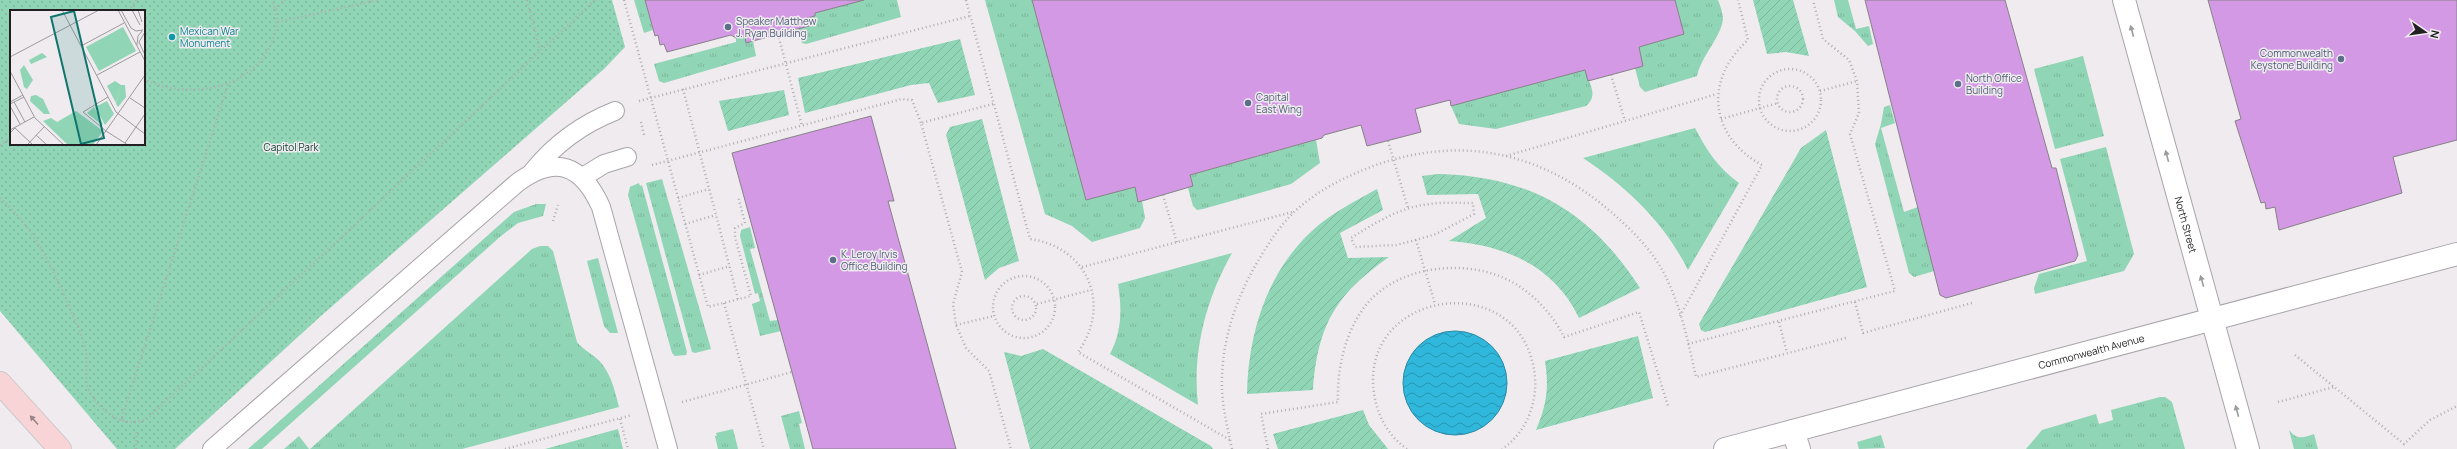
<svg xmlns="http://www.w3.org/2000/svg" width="2457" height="449" font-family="Manrope,sans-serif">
<defs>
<pattern id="grass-tufts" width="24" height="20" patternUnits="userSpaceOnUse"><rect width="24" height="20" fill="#90d5b5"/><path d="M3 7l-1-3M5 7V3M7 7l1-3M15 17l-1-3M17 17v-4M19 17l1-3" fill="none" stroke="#7cb79b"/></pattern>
<pattern id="park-dots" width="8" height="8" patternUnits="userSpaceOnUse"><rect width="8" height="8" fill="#90d5b5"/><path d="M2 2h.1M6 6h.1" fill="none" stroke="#7cb79b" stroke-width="1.8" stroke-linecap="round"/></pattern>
<pattern id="garden-furrows" width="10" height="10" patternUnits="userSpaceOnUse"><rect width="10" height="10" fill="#90d5b5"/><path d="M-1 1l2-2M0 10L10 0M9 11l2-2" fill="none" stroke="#7cb79b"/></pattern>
<pattern id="water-waves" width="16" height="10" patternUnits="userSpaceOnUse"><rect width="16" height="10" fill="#30b7dc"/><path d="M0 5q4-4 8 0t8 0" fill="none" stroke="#2894b2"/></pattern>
</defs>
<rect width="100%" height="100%" fill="#efebef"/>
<g fill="url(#grass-tufts)">
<polygon points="634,0 645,0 653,30 644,33"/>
<polygon points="864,0 897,0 901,17 806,44 802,43 798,29 807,18 815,16 815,13"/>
<polygon points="985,0 1032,0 1086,200 1135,187 1138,202 1142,201 1145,218 1140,228 1092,242 1072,226 1045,214"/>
<path d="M 1675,0 L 1718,0 C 1720,5 1723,13 1723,19 C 1721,37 1702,55 1697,76 L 1645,92 L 1640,87 L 1635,68 L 1643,66 L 1639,47 L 1684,34 Z"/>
<polygon points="1834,0 1848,0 1856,29 1869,26 1873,44 1868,46 1855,31 1838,17"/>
<polygon points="745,36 746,42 753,41 756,56 664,83 659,81 654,64 736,42 736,38"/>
<polygon points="2083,56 2104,136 2055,149 2034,69"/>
<path d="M 1585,70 C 1589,84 1599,95 1586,106 L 1496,129 L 1459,124 L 1451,106 Z"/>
<polygon points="1890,105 1895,123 1881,128 1904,212 1918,207 1934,271 1914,277 1909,273 1875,144 1881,124 1884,107"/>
<path d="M 1695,128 C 1707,151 1718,168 1739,183 L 1688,270 C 1664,222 1627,187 1583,158 Z"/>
<polygon points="1316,140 1320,163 1291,184 1203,209 1197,210 1193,206 1188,188 1193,186 1190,175"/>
<polygon points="2106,147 2134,254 2124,271 2035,294 2034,288 2039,274 2087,261 2060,159"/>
<polygon points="662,179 711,349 695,353 692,352 646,183"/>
<polygon points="639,183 640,186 642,185 687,352 686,355 675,356 672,353 628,195 630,187"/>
<polygon points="536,204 546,204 543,216 518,223 501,236 262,449 248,449 514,212"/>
<polygon points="750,227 755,248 750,249 770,321 778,320 781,331 760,336 752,304 760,301 758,293 755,294 740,236 741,230"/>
<path d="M 540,246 L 548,246 L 553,251 L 577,342 C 584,351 595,355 602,364 C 612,377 615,392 619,407 L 462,449 L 310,449 L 532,249 Z"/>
<path d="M 1232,253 C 1206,299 1192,352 1198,405 L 1110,354 C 1122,331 1122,309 1118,284 Z"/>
<polygon points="598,258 618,333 610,333 604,326 587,261"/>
<polygon points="2160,397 2165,397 2172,402 2185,449 2026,449 2042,430 2096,414 2099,424 2113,420 2111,410"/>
<polygon points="799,411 802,423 799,424 805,449 790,449 781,416"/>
<polygon points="618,429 623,449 545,449"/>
<polygon points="733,429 738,449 718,449 715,436 717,436 716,433"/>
<path d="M 2289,430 C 2297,440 2303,438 2314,434 L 2318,449 L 2294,449 Z"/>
<polygon points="1881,435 1885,448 1859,449 1857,442"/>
<polygon points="299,436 309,449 284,449"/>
</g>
<path fill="url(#park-dots)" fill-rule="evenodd" d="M 0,0 L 612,0 L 625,47 L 604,69 L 322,315 L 175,449 L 117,449 L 0,311 ZM 11,11 L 144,11 L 144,144 L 11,144 Z"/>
<g fill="url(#garden-furrows)">
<polygon points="1753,0 1793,0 1809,56 1786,52 1767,54"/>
<polygon points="960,39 975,95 938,103 929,83 911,85 805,113 798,78"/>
<polygon points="784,90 789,115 728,131 719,101"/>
<polygon points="982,119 1019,261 999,268 985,280 946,135 950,127"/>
<polygon points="1826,130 1867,287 1705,332 1701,330 1699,324 1801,148"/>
<path d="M 1438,174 C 1530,176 1591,212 1640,288 L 1579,318 C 1554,265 1504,245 1449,241 L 1486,218 L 1478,194 L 1427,195 L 1422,176 Z"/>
<path d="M 1377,189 L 1383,210 L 1340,233 L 1348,258 L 1389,257 C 1335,295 1318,325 1313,390 L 1247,394 C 1248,334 1267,272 1312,231 C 1331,213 1354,202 1377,189 Z"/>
<path d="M 1638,336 L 1653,398 L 1536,430 C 1547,404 1549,389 1545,361 Z"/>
<polygon points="1043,349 1211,446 1213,449 1030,449 1004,352 1021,356"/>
<polygon points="1363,410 1369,425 1388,449 1278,449 1273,434"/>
</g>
<circle fill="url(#water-waves)" stroke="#2c8aa4" cx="1455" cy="383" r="52"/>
<g fill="#d499e5" stroke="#858286">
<polygon points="645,0 864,0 815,13 815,16 807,18 809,26 753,41 746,43 745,36 736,38 731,35 667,52 664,44 660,45 658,35 655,36"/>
<polygon points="1032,0 1675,0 1684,34 1639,47 1643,66 1640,67 1588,81 1585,70 1451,106 1450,100 1415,109 1421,132 1367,146 1361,125 1324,135 1322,138 1190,175 1193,186 1142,201 1138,202 1135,187 1086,200"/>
<polygon points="1865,0 2005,0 2052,168 2056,168 2078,255 2075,261 1946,298 1940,295"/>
<polygon points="2208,0 2457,0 2457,140 2393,157 2402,193 2279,230 2275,207 2266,209 2265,202 2261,203 2235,121 2241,119"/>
<polygon points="871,116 894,201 888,201 956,449 813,449 732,153"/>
</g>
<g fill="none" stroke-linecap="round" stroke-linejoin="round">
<g stroke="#a8a4a8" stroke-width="20">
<g id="service">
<path d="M 533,171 C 555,144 582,124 615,111"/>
<polyline points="583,177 604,164 627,157"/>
<path d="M 212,449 L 517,183 C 556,154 582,165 601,207 L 668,449"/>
</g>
</g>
<g stroke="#a8a4a8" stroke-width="24">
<g id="minor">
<path id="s1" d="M 2124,0 L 2248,449"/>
<polyline points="1793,431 1799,449"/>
</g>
</g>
<g stroke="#a8a4a8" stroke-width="24">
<g id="tertiary">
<path id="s2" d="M 1725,449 L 2457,254"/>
</g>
</g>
<g stroke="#cac9ca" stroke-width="24">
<polyline id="primary" points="0,383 60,449"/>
</g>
<g stroke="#b1aeb1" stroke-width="2.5" stroke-dasharray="1 3" stroke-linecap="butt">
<polyline points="527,0 540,50"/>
<polyline points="624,0 708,307 751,296 735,237 735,228 745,223 738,196"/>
<path d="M 966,0 L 1030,239 C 1088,247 1112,305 1078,352 L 1230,440"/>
<polyline points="276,9 285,0"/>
<polyline points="129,11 136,0"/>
<polyline points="278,22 377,0"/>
<polyline points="778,34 802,126"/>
<circle cx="1790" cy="100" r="31"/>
<polyline points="1611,75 1625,121"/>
<path d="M 144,79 C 186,100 250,91 271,44 C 278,28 279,16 272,0"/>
<circle cx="1790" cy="99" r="13"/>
<polyline points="683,89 738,299"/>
<polyline points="1820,91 1857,81"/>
<polyline points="639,101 970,16"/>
<polyline points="993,104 921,123 962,272 953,304 956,325 966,348 989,371 1011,449"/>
<polyline points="1721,119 1778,103"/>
<polyline points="641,122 644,135"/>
<polyline points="1388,141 1408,208"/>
<polyline points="0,145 11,138"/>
<polyline points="1506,156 1717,94"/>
<polyline points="652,165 902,99 912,100 921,123"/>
<polyline points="1163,195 1177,243"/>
<path d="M 0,198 C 33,227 51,264 68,304 C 75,320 83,337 86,353 C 88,366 83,381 90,392 C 102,413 123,429 147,419 L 595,0"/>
<polyline points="678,198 709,189"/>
<polyline points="553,221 558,205"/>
<polyline points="685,224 716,215"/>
<path d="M 1416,240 L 1396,245 L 1355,247 L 1351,238 C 1375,223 1400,207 1430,204 C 1444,202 1459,203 1473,203 L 1474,214 L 1436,234 L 1416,240 L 1435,304"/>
<polyline points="1082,267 1293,212"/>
<polyline points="699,275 730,266"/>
<circle cx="1024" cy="307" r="31"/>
<circle cx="1024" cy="308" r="12"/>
<polyline points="1855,302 1863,333 1972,303"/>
<polyline points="724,303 764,449"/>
<polyline points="1037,304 1091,290"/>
<path d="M 1680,316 L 1762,165 C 1710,137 1703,80 1748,40 L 1738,0"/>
<polyline points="1779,322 1787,353"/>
<polyline points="956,325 994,316"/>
<polyline points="1688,344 1895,291 1850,134 1859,113 1857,81 1849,60 1823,39 1813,0"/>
<polyline points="2295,355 2404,444 2430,420 2457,406"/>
<polyline points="682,402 792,372"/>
<polyline points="2278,402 2334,387"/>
<polyline points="620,419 628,449"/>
<polyline points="121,421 228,84"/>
<polyline points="136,449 137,431"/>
<polyline points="505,449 632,415"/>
<path d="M 1232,449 C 1227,425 1221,403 1222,378 C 1223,337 1237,296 1258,261 C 1268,244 1279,227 1293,213 C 1316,191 1346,176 1376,165 C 1462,135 1541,152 1610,211 C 1625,224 1642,240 1654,257 C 1678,291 1687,337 1696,377 L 1846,338"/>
<path d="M 1268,449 L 1261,414 L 1338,402 C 1337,370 1344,336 1363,309 C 1394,265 1467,257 1512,282 C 1534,294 1553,315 1564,337 L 1639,312 L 1668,406"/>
<path d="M 1407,449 C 1388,436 1377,415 1374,393 C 1359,287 1526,266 1535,378 C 1537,405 1525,434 1502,449"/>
</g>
<use href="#service" stroke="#fff" stroke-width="18"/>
<use href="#minor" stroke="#fff" stroke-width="22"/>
<use href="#tertiary" stroke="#fff" stroke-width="22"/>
<use href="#primary" stroke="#f9d4d7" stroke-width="22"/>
</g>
<defs><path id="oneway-solid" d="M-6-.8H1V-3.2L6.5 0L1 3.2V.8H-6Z"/></defs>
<g fill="#9c9b9c">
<use href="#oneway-solid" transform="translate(2132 31) rotate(-105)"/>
<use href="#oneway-solid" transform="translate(2167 156) rotate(-105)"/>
<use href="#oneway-solid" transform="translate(2202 281) rotate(-106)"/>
<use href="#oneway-solid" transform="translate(2237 411) rotate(-105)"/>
</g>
<use fill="#988386" href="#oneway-solid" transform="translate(34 420) rotate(-132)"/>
<g fill="#5c6f8a" stroke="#efebef" stroke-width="1.5">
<circle cx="728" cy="27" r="4"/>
<circle cx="2341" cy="59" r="4"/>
<circle cx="1958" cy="84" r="4"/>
<circle cx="1248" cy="103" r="4"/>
<circle cx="833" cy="260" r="4"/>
</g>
<circle fill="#0f9aa8" stroke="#efebef" stroke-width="1.5" cx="172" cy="37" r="4"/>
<g text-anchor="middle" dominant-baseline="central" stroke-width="3" stroke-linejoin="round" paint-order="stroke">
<g font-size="10" fill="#4e5e75" stroke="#efebef" text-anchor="start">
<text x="736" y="21">Speaker Matthew<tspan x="736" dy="12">J. Ryan Building</tspan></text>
<text x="2333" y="53" text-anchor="end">Commonwealth<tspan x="2333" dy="12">Keystone Building</tspan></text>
<text x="1966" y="78">North Office<tspan x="1966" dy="12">Building</tspan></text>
<text x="1256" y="97">Capital<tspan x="1256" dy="12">East Wing</tspan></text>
<text x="841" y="254">K. Leroy Irvis<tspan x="841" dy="12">Office Building</tspan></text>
</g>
<g font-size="10" fill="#0d838f" stroke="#efebef" text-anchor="start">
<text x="180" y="31">Mexican War<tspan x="180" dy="12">Monument</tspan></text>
</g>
<g font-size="10" fill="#0a3c2a" stroke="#efebef">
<text x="291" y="147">Capitol Park</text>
</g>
<g font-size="10" fill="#222022" stroke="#efebef">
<text stroke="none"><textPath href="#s1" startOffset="233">North Street</textPath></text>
<text stroke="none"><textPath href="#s2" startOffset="379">Commonwealth Avenue</textPath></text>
</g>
</g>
<g transform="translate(10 10)">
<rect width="135" height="135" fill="#efebef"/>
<path d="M 32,43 L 37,47 L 21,54 L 19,50 ZM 14,55 L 23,70 L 17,79 L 14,77 L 10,60 ZM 105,71 L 111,75 L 106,93 L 97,76 ZM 111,75 L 115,75 L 116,87 L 108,97 L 106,94 ZM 26,85 L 33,89 L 40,104 L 34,104 L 20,91 L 21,86 ZM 97,91 L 104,104 L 95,115 L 85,97 ZM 84,97 L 93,114 L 92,115 L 77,103 Z" fill="#90d5b5"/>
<path d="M 113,17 L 126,41 L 89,61 L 76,37 ZM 66,101 L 93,121 L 83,135 L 58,135 L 33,111 L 41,108 L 47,112 Z" fill="#90d5b5"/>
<path fill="none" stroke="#9d9a9d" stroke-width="1" d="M 52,0 L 106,102 L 135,124M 108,0 L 135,51M 111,0 L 121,18 L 126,21 L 133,20M 122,0 L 130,15M 128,0 L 132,12M 135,22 L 129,32 L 135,45M 127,35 L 128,26 L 132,21M 71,36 L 114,13M 0,47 L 89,0M 0,61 L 25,108 L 54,135M 87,65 L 130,42M 120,88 L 135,98M 0,92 L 13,85M 4,92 L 15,112M 0,94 L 14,87M 0,96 L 10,114M 0,120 L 24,107M 96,121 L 73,102 L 98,87M 96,121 L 118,135M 0,123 L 5,118 L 23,135M 26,125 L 37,135M 115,133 L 135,104M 17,135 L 34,117M 86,135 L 135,65"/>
<path fill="#0f766e" fill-opacity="0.15" stroke="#0f766e" stroke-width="2" d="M 64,1 L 94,128 L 71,134 L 41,7 Z"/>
<rect width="135" height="135" fill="none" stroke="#222022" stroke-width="2"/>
</g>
<g transform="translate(2425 32) rotate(103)" stroke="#efebef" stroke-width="3" paint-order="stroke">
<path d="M0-3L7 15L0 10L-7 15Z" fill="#222022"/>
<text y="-6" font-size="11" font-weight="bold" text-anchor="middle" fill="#222022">N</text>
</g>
</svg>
